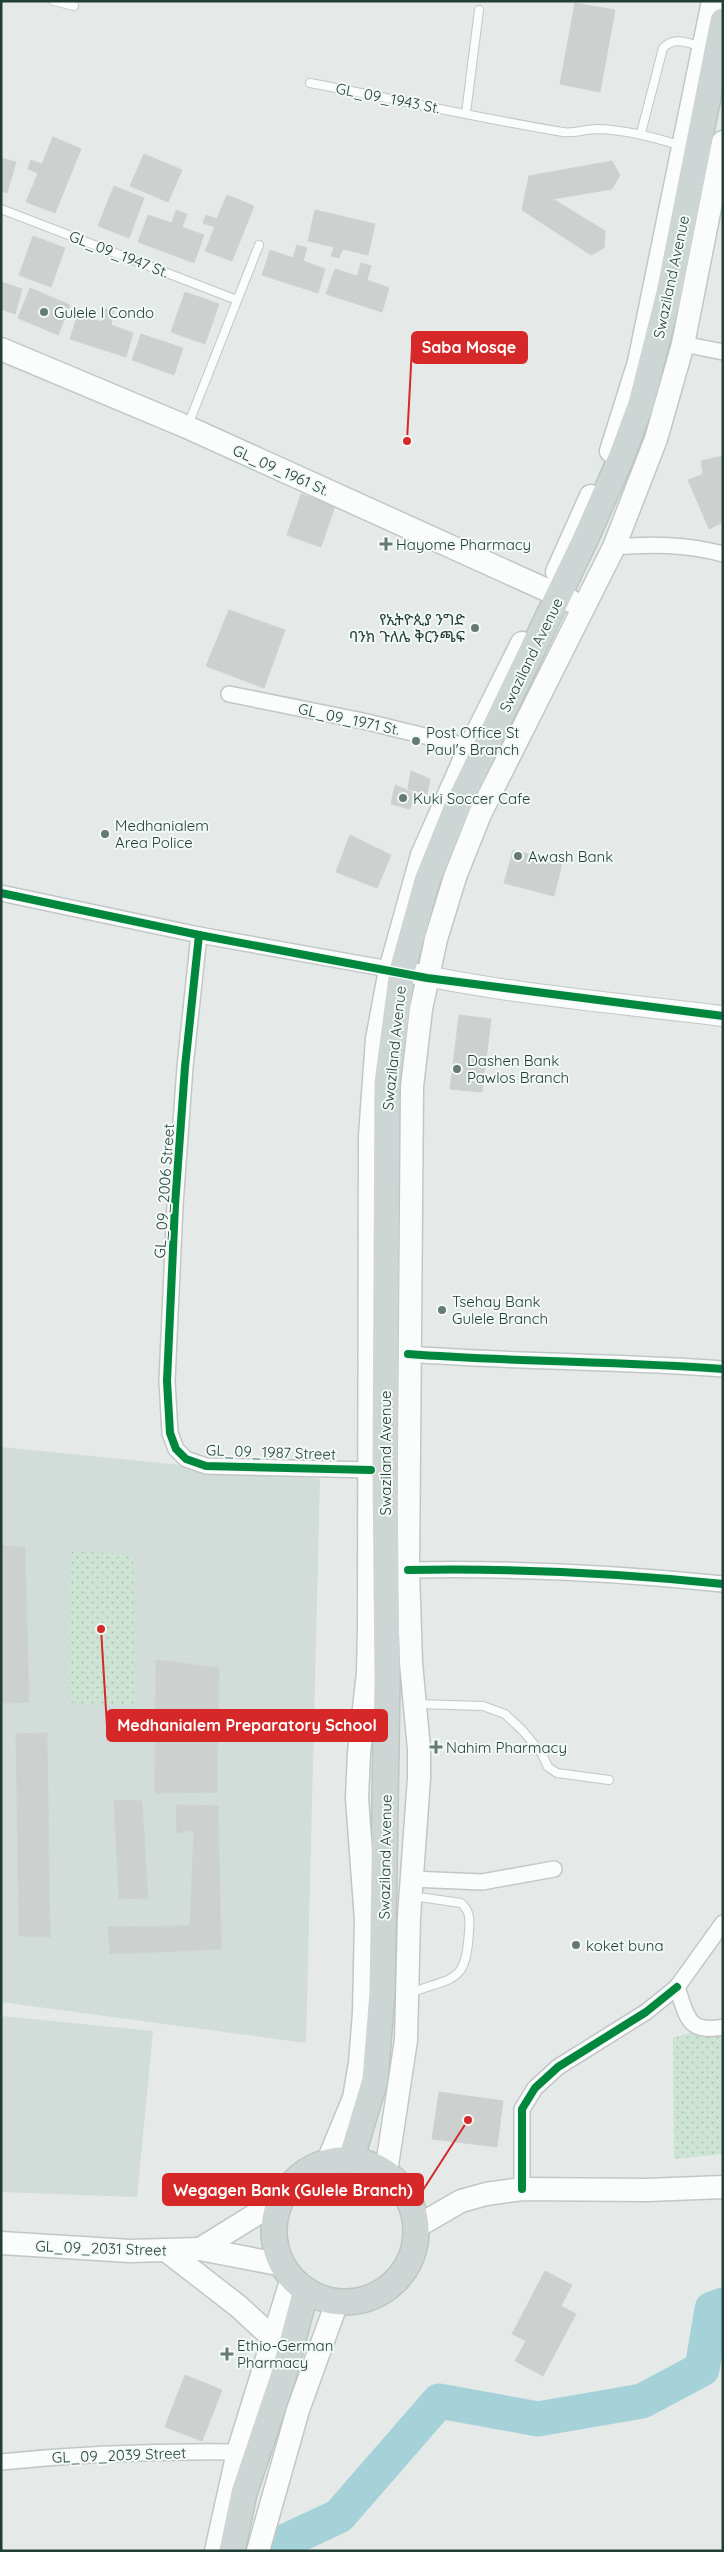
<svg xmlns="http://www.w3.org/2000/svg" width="724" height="2552" font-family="Quicksand,'Noto Sans Ethiopic',sans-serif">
<defs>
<pattern id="park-dots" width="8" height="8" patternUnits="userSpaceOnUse" patternTransform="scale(1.25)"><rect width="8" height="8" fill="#cde3d4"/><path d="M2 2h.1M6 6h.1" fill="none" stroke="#b0c4b7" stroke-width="1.8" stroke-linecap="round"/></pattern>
</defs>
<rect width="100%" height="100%" fill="#e5eae8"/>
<g fill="#d2dcd8">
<polygon points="1,1447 320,1479 306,2043 1,2002"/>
<polygon points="1,2016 153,2031 137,2197 1,2192"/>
</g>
<g fill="url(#park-dots)">
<polygon points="69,1550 133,1555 135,1706 68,1703"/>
<polygon points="723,2023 723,2154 674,2159 673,2038"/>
</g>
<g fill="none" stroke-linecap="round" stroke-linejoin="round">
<polyline stroke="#a5d2d9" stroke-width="35" points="273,2551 279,2544 339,2516 439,2401 538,2419 642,2401 702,2369 712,2309 723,2305"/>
</g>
<g fill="#ccd1cf" stroke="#cdd3d1">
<polygon points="575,3 615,10 600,92 560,84"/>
<polygon points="53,137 81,149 55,213 26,202 38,173 28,169 31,160 42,164"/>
<polygon points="144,154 182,170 168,202 130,186"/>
<polygon points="1,158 16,162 7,193 1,191"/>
<polygon points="612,161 620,175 612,189 553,199 605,231 604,248 591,255 522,210 529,176"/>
<polygon points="114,186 144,198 129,238 98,226"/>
<polygon points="227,195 254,206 232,261 205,251 215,227 203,223 206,215 217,219"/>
<polygon points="176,210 187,214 182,227 204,235 194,263 138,242 148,215 172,223"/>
<polygon points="315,210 375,224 368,255 343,249 339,258 331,256 334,247 308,241"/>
<polygon points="33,236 65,248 51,287 19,275"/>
<polygon points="297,245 307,248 303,261 325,269 318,293 262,275 270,250 293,258"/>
<polygon points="361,263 371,266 367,280 389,288 382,312 326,294 335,269 357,276"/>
<polygon points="1,282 22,289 15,314 1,309"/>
<polygon points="30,288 70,305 58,335 18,318"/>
<polygon points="185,292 219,304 205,344 171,332"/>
<polygon points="105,309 114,311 111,325 133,333 126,357 70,339 78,314 101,322"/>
<polygon points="141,334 183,348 174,375 132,360"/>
<polygon points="723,456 723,522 709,529 688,480 703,474 701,461"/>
<polygon points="301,494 335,506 321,547 287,535"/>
<polygon points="229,610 285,630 264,688 206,666"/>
<polygon points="411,771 430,779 427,794 408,789"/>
<polygon points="395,785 414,793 410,809 391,804"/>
<polygon points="350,835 391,855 377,888 336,872"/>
<polygon points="513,850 562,863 554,896 504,883"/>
<polygon points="459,1015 491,1019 482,1092 450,1089"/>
<polygon points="1,1546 25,1547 29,1702 1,1703"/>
<polygon points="156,1660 219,1668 217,1792 155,1793"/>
<polygon points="47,1733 50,1937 19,1936 16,1734"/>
<polygon points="114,1800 142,1801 148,1899 119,1898"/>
<polygon points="176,1805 218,1806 221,1949 110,1954 108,1927 190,1926 194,1830 177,1833"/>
<polygon points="439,2092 503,2101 497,2147 432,2139"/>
<polygon points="545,2271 572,2285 561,2306 576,2314 543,2376 515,2361 526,2341 512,2334"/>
<polygon points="185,2375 222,2390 202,2441 165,2427"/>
</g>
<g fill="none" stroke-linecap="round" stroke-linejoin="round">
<g stroke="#c2c7c5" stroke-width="10">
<g id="service">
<polyline points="54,1 74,6"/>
<path d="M 310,83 C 394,99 478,118 563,132 C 574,134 585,129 597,129 C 627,130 653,137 682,146"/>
<polyline points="466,113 479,10"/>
<path d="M 641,133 L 663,48 C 675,36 687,43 702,47"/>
<polyline points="1,209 237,300"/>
<polyline points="188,425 259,245"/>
<polyline points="417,1704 483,1706 505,1714 523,1731 542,1754 548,1767 557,1773 609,1780"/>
<path d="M 410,1993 C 455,1976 466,1984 469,1931 C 470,1919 470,1911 461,1903 L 412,1896"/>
</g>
</g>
<g stroke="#c2c7c5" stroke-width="18">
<g id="minor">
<polyline points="683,344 723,352"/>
<path d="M 614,547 C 651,544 686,544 723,554"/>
<polyline points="229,694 363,721 470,747"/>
<polyline points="1,893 199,935 400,971"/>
<polyline points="199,935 185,1067 175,1205 167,1381 170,1433 176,1449 186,1459 206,1466 371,1470"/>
<path d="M 408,1354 C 513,1362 618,1361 723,1369"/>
<path d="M 408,1570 C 513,1568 618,1573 723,1584"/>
<polyline points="411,1879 482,1882 554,1869"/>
<path d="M 723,1923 L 677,1987 C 687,2016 687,2034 723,2027"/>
<polyline points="522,2189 522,2109 535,2088 558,2067 646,2012 677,1987"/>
<path d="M 1,2462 C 79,2454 159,2451 238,2452"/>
</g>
</g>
<g stroke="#c2c7c5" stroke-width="22">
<path id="tertiary" d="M 402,971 C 507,994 616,1003 723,1016"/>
</g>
<g stroke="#c0c8c5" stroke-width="25">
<g id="secondary">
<polyline points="1,349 187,427 571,601"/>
<polyline points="611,451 639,362 713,1"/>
<polyline points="557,572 591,496"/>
<polyline points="328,2161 354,2098 360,2063 364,2013 366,1920 357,1798 359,1753 368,1673 369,1628 370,1136 377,1039 390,970 422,855 470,747 522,643"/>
<polyline points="386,2172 406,2040 409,1917 419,1778 419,1749 411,1663 408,1570 412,1087 421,1009 436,939 455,877 480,814 614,547 656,439 683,344 723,142"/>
<polyline points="416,2227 461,2201 486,2194 522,2189 647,2190 723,2187"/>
<polyline points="1,2243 130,2251 200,2249 283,2265"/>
<polyline points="200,2249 281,2199"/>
<polyline points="167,2251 238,2306 274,2339"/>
<polyline points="216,2551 238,2452 292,2278"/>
<polyline points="258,2551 298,2410 337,2302"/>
</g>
</g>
<g stroke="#bcc6c3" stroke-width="28">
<g id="primary">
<polyline points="351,2160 375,2080 382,1993 387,1681 385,1470 387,1083 402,971 427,881 456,809 585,540 621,458 641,404 669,293 723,21"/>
<circle cx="345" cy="2231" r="71"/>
<polyline points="232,2551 244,2493 284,2374 306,2290"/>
</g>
</g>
<use href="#service" stroke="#fbfcfc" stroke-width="8"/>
<use href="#minor" stroke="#fbfcfc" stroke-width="15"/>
<use href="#tertiary" stroke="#fbfcfc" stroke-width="20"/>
<use href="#secondary" stroke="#fbfcfc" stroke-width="22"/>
<use href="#primary" stroke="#cdd6d4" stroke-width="25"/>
<g stroke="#f3f9f6" stroke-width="11">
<g id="cycleway">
<polyline points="1,893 199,935 427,978 723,1016"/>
<polyline points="199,935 185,1067 175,1205 167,1381 170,1433 176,1449 186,1459 206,1466 371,1470"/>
<path d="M 408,1354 C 513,1362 618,1361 723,1369"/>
<path d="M 408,1570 C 513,1568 618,1573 723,1584"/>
<polyline points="522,2189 522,2109 535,2088 558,2067 646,2012 677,1987"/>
</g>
</g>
<use href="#cycleway" stroke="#00873e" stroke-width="8"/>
</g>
<g fill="#667a74" stroke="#f3f9f6" stroke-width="2">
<circle cx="44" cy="312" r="5"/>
<path d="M383.5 536.5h5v5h5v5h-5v5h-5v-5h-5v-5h5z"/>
<circle cx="475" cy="628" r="5"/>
<circle cx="416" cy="741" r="5"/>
<circle cx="403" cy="798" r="5"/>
<circle cx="105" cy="834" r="5"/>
<circle cx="518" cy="856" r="5"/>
<circle cx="457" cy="1069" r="5"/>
<circle cx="442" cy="1310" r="5"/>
<path d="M433.5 1739.5h5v5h5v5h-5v5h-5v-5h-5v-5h5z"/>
<circle cx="576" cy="1945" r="5"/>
<path d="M224.5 2346.5h5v5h5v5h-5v5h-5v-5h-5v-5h5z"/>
</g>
<g text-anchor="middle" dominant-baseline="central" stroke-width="4" stroke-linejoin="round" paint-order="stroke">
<g font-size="15" fill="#213e36" stroke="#f3f9f6">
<text transform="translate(388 98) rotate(11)">GL_09_1943 St.</text>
<text transform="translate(119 254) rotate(21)">GL_09_1947 St.</text>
<text transform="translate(671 277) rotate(-78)">Swaziland Avenue</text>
<text transform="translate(281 470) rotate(24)">GL_09_1961 St.</text>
<text transform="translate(531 655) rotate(-64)">Swaziland Avenue</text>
<text transform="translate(349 719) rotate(12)">GL_09_1971 St.</text>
<text transform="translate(394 1048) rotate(-84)">Swaziland Avenue</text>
<text transform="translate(164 1191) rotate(-86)">GL_09_2006 Street</text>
<text transform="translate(271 1452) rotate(2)">GL_09_1987 Street</text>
<text transform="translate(385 1453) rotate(-90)">Swaziland Avenue</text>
<text transform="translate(385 1857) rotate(-89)">Swaziland Avenue</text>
<text transform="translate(101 2248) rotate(2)">GL_09_2031 Street</text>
<text transform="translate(119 2455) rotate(-2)">GL_09_2039 Street</text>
</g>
<g font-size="15" fill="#213e36" stroke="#f3f9f6" text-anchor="start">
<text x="54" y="312">Gulele I Condo</text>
<text x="396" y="544">Hayome Pharmacy</text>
<text x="465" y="619" text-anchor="end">የኢትዮጲያ ንግድ<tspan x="465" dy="17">ባንክ ጉለሌ ቅርንጫፍ</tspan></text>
<text x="426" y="732">Post Office St<tspan x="426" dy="17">Paul's Branch</tspan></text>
<text x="413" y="798">Kuki Soccer Cafe</text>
<text x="115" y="825">Medhanialem<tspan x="115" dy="17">Area Police</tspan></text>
<text x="528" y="856">Awash Bank</text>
<text x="467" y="1060">Dashen Bank<tspan x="467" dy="17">Pawlos Branch</tspan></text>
<text x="452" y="1301">Tsehay Bank<tspan x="452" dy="17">Gulele Branch</tspan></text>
<text x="446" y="1747">Nahim Pharmacy</text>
<text x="586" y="1945">koket buna</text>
<text x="237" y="2345">Ethio-German<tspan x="237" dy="17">Pharmacy</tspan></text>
</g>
</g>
<path fill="none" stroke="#d62828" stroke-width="2" d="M407 441L412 347M101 1629L107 1726M468 2120L423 2190"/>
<g fill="#d62828" stroke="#f3f9f6" stroke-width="2">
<circle cx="407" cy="441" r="5"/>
<circle cx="101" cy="1629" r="5"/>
<circle cx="468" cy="2120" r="5"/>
</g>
<g fill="#d62828" stroke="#d62828" stroke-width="2">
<rect x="412" y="332" width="115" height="31" rx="5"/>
<rect x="107" y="1710" width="280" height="31" rx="5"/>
<rect x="163" y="2174" width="260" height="31" rx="5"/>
</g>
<g font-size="16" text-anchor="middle" font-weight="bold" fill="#fff">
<text x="469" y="353">Saba Mosqe</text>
<text x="247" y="1731">Medhanialem Preparatory School</text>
<text x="293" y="2196">Wegagen Bank (Gulele Branch)</text>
</g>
<rect width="724" height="2552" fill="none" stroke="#213e36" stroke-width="5"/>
</svg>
